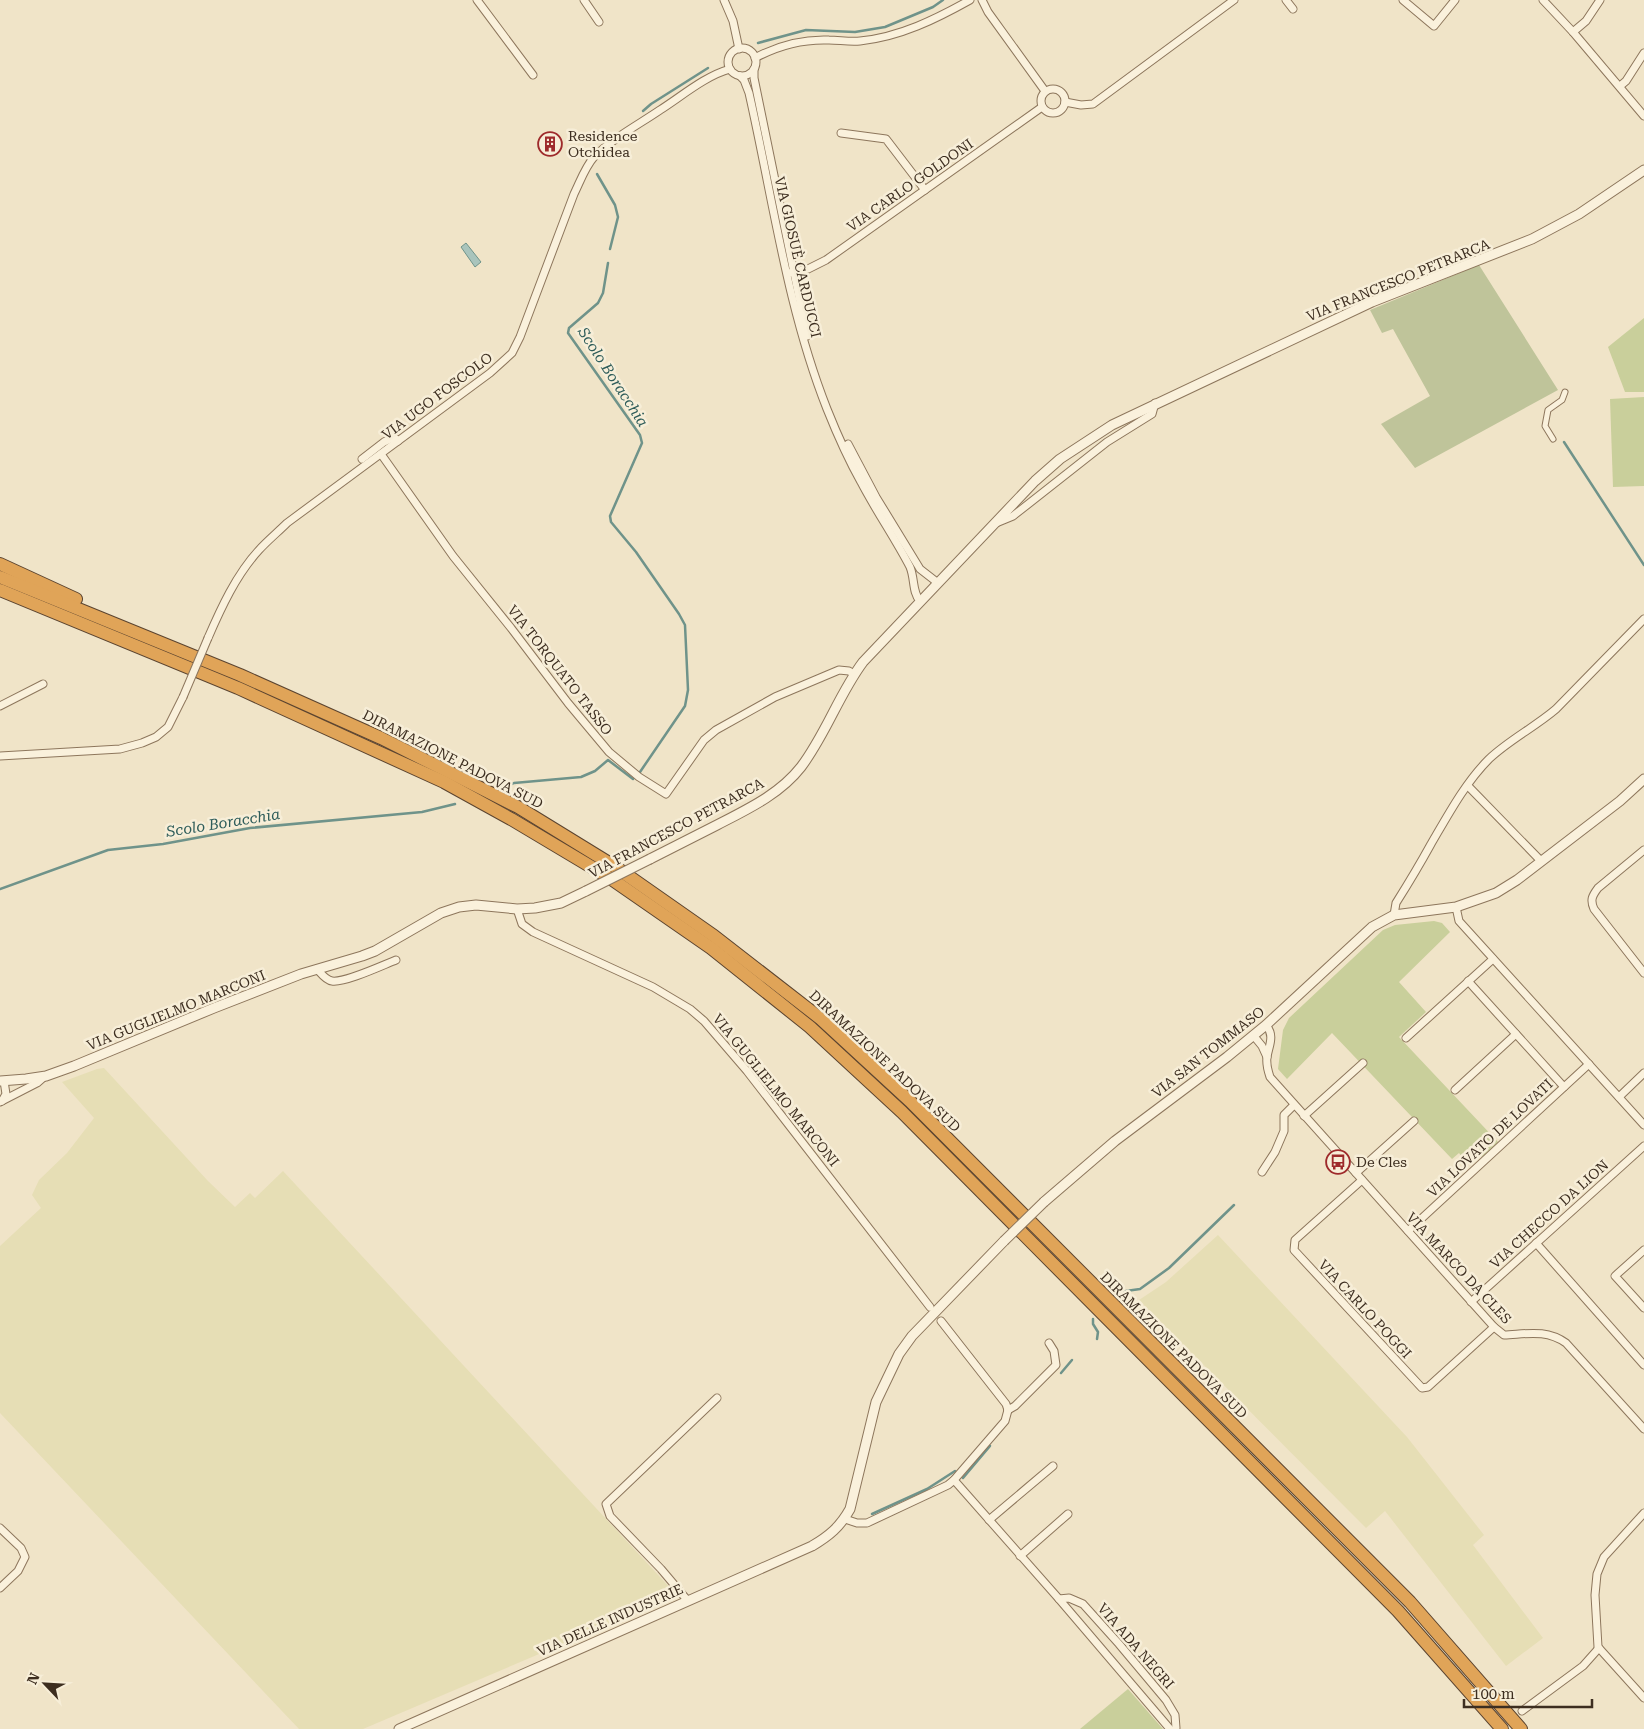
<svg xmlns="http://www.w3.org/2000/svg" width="1644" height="1729" font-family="'Roboto Serif',serif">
<rect width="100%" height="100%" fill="#f0e4c8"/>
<g fill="#e6deb5">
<polygon points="104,1068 208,1181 235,1207 250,1193 255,1198 283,1171 673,1591 674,1594 673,1597 363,1729 299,1729 0,1413 0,1246 41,1208 32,1195 39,1180 67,1153 94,1118 62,1082 97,1069"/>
<polygon points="1218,1235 1407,1437 1484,1535 1473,1545 1543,1638 1506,1666 1385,1511 1366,1528 1139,1300 1166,1282"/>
</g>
<g fill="#c9cf9b">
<polygon points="1644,318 1644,392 1625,392 1608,347"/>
<polygon points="1644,397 1644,486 1613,487 1610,399"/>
<polygon points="1434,921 1442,923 1450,932 1399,982 1426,1012 1399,1037 1498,1142 1482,1157 1476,1151 1465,1161 1459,1153 1452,1159 1332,1033 1287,1079 1278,1069 1283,1030 1289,1018 1383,930 1395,925"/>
<polygon points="1128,1689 1163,1729 1080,1729"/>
</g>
<polygon fill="#bfc49a" points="1479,265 1558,390 1415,468 1381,424 1430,396 1393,329 1382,333 1370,310"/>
<polygon fill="#a9c4bc" stroke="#6f938a" points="466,243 481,262 475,267 461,247"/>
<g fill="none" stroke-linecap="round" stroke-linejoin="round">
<g stroke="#6f938a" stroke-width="2.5">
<polyline points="758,43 806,30 855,32 885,27 933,7 943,0"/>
<polyline points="643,111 651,104 708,68"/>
<polyline points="597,174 615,205 618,217 610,249"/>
<polyline points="608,263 603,293 598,303 569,328 568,333 640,435 642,443 610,516 611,522 636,552 679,614 685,625 688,690 685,706 640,772"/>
<polyline points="1564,442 1644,565"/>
<polyline points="506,787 514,783 581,777 595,771 608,760 633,779"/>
<polyline points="0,889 108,850 163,844 250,828 422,812 455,804"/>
<polyline points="1118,1296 1126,1291 1140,1289 1169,1268 1234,1205"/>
<polyline points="1093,1319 1093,1324 1098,1332 1097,1339"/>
<polyline points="1061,1373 1072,1360"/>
<polyline points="963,1478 990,1446"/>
<polyline points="872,1514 927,1489 955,1471"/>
</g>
<g stroke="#8d765c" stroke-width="7">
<polyline id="pedestrian" points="1553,439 1545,426 1548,410 1562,400 1565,392"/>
</g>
<g stroke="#8d765c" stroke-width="9">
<g id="minor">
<polyline points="477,0 533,75"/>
<polyline points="584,0 599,22"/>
<polyline points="724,0 733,21 739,49"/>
<polyline points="982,0 988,12 1045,91"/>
<polyline points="1286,0 1293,9"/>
<polyline points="1403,0 1434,26 1455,0"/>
<polyline points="1543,0 1573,32 1644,116"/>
<polyline points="1573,32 1586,21 1600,0"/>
<circle cx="742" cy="62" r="14"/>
<path d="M 755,58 C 777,46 803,39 829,40 C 839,40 849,42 860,41 C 900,37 936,19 970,0"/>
<polyline points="754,69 754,78 807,336"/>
<path d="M 740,76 L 744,80 L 749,93 C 773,199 787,308 827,409 C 837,434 848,459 861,482 C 876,511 895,538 910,567 C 915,579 912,592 920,601"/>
<polyline points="1620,86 1626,81 1644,53"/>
<circle cx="1053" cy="101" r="12"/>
<polyline points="1065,102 1081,105 1093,104 1234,0"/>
<polyline points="841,133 886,139 925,190"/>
<polyline points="789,273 808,269 826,260 1042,107"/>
<polyline points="848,444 876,497 917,564 920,569 938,583"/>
<polyline points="381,454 453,556 511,628 568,703 609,752 639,777 666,794 704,740 716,730 775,697 839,670 849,671 854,674"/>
<polyline points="362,459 384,442 394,437 398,441"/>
<polyline points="996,523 1013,516 1107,442 1152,414 1155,403"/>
<path d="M 208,638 C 221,608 236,575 259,550 C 267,541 278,532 287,523 L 490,373 L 512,353 L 520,337 L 574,194 C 580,182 585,167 594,157 C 613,138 638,125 660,110 C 682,96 705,76 730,69"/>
<polyline points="0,706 43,684"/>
<polyline points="0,756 120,749 142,743 156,737 168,727 183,697"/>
<polyline points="1468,786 1541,861"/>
<path d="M 1644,850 L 1598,888 C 1592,896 1590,900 1594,909 L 1644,973"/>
<polyline points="1456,907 1459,921 1644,1125"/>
<polyline points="517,909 522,924 533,932 653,987 690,1009 704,1021 747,1071 930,1307"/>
<path d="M 1394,915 L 1396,903 C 1408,884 1420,864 1431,844 C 1448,815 1465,783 1489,759 C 1509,740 1535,727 1556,709 L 1644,619"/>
<path d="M 317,969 C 321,973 325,980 332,981 C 345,983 383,965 396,960"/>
<polyline points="1468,981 1564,1087"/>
<path d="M 1266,1025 C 1275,1036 1269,1045 1267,1057 C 1266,1064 1268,1071 1270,1077 L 1494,1327 L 1504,1335 C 1527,1334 1546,1329 1566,1343 L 1644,1429"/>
<polyline points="1253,1035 1262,1046 1267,1057"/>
<polyline points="1406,1038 1493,959"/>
<polyline points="1455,1090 1516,1034"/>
<polyline points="1619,1097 1644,1073"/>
<polyline points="2,1101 6,1094 4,1081"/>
<polyline points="0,1102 37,1083 45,1076"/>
<polyline points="1304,1116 1363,1063"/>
<polyline points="1262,1172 1275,1152 1284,1131 1284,1115 1294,1105"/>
<polyline points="1356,1173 1414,1121"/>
<polyline points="1362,1180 1295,1240 1294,1250 1422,1388 1428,1387 1494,1327"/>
<polyline points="1408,1231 1589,1064"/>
<polyline points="1536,1243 1644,1365"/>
<polyline points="1644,1250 1615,1276 1644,1308"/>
<polyline points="1471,1302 1644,1146"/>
<polyline points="941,1321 1006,1404 1008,1410"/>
<polyline points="1008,1410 1015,1406 1056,1365 1054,1351 1049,1343"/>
<polyline points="954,1480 1059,1599 1170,1729"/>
<polyline points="1644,1513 1604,1557 1597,1574 1595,1595 1598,1647 1644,1698"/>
<polyline points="845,1519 857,1523 867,1523 948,1485 954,1480 1005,1421 1008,1410"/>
<polyline points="989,1520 1053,1466"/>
<polyline points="0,1528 21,1548 25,1557 18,1571 0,1588"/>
<polyline points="1020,1556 1068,1514"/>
<polyline points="1059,1599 1069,1598 1083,1604 1119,1644 1166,1700 1175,1715 1176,1728 1175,1729"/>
<polyline points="688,1601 661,1569 610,1516 606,1504 717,1398"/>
<polyline points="1522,1711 1583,1666 1599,1648"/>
</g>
</g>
<g stroke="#8d765c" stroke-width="11">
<g id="tertiary">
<path d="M 650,859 C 672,848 695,836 717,825 C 748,809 780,794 801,767 C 826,734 839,694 863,662 L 1035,481 L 1060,459 L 1112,425 L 1372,302 L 1532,239 L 1579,214 L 1644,170"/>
<polyline points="0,1081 26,1079 46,1076 74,1066 214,1008 301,974 362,956 375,951 441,913 459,907 476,905 517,909 535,908 561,903 586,891"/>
<polyline points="1044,1202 1115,1141 1227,1057 1266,1025 1372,927 1394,915 1456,907 1496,893 1517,880 1620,801 1644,779"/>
<path d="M 399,1729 L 812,1546 C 829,1536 840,1527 850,1509 L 876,1402 L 899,1354 L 912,1336 L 1004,1241"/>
</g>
</g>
<g stroke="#5b4430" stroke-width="14">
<g id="motorway">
<polyline points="0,564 76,599"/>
<polyline points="0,577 240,675 381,738 449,772 518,807 614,866 714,936 821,1019 910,1101 1410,1602 1521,1729"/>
<polyline points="0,590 238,688 444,782 511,819 610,878 711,948 810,1027 902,1112 1398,1611 1502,1729"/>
</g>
</g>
<use href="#pedestrian" stroke="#faf1dc" stroke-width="5"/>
<use href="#minor" stroke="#faf1dc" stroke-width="7"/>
<use href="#tertiary" stroke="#faf1dc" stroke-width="9"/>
<use href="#motorway" stroke="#e0a458" stroke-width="12"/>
<g stroke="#8d765c" stroke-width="9" stroke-linecap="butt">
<polyline id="minor-bridge" points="183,697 208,638"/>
</g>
<g stroke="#8d765c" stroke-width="11" stroke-linecap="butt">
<g id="tertiary-bridge">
<polyline points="586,891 650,859"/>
<polyline points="1004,1241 1044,1202"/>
</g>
</g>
<use href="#minor-bridge" stroke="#faf1dc" stroke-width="7"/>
<use href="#tertiary-bridge" stroke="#faf1dc" stroke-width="9"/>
</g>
<defs>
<g id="building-ring" transform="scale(1.25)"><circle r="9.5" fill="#f7eed8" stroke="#9e2a2b" stroke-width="1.5"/><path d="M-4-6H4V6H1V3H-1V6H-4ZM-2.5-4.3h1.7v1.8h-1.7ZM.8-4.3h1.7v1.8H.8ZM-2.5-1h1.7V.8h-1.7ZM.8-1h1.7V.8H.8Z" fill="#9e2a2b"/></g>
<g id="bus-ring" transform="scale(1.25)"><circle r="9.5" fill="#f7eed8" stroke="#9e2a2b" stroke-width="1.5"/><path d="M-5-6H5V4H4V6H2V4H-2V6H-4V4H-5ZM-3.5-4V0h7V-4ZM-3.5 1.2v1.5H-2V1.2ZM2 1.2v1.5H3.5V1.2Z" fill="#9e2a2b"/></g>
</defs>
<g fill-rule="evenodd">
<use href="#building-ring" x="550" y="144"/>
<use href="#bus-ring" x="1338" y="1162"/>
</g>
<g text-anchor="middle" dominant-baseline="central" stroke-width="5" stroke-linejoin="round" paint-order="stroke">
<g font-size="14" fill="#3d2e20" stroke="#f7eed8" text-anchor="start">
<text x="568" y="136">Residence<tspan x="568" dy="16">Otchidea</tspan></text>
<text x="1356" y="1162">De Cles</text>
</g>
<g font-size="14" fill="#3d2e20" stroke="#f7eed8">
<text transform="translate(910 185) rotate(-35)">VIA CARLO GOLDONI</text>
<text transform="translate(798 257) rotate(77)">VIA GIOSUÈ CARDUCCI</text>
<text transform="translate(1398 280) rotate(-22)">VIA FRANCESCO PETRARCA</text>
<text transform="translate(437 396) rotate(-37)">VIA UGO FOSCOLO</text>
<text transform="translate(560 670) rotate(52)">VIA TORQUATO TASSO</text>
<text transform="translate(453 759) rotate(27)">DIRAMAZIONE PADOVA SUD</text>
<text transform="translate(676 828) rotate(-28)">VIA FRANCESCO PETRARCA</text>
<text transform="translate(176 1010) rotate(-22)">VIA GUGLIELMO MARCONI</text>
<text transform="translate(1208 1052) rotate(-38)">VIA SAN TOMMASO</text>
<text transform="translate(885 1061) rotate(43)">DIRAMAZIONE PADOVA SUD</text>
<text transform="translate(776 1090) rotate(51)">VIA GUGLIELMO MARCONI</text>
<text transform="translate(1490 1138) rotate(-43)">VIA LOVATO DE LOVATI</text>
<text transform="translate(1549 1214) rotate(-42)">VIA CHECCO DA LION</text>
<text transform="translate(1459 1268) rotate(47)">VIA MARCO DA CLES</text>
<text transform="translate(1365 1309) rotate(47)">VIA CARLO POGGI</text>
<text transform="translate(1174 1345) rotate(45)">DIRAMAZIONE PADOVA SUD</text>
<text transform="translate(610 1620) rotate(-24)">VIA DELLE INDUSTRIE</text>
<text transform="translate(1136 1646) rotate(49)">VIA ADA NEGRI</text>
</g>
<g font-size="15" font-style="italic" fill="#2f5d5a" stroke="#f7eed8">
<text transform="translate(613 377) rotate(57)">Scolo Boracchia</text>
<text transform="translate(223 823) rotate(-9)">Scolo Boracchia</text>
</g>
</g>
<g transform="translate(45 1684) rotate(295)" stroke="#f7eed8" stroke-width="4" paint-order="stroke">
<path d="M0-4L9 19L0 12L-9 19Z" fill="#3d2e20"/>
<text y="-8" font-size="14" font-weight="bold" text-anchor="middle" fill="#3d2e20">N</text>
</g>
<path d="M1464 1699v8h128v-8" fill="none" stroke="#3d2e20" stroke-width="2.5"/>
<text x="1472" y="1699" font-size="15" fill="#3d2e20" stroke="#f7eed8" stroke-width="4" paint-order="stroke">100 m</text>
</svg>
